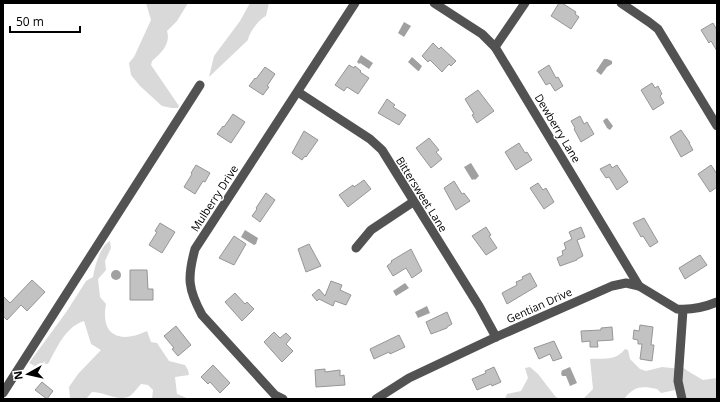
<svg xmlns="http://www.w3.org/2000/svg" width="720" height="402" font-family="'Open Sans',sans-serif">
<rect width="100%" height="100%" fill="#fff"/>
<g fill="#d9d9d9">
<path d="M 146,3 L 188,3 L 177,21 L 167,31 C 171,44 161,53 152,61 L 151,65 L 179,106 L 178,108 L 172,108 L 162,106 L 140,86 L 131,75 L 129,63 L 134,57 L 151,20 Z"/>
<path d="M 250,3 L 269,3 L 266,16 C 259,19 249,33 248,40 L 209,77 L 214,56 L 240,21 Z"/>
<path d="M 110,241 L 111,248 L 105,261 L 106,270 L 98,279 L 100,297 L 106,304 C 100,336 120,344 147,331 L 151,342 L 157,343 L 169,361 L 185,365 L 188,370 L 189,375 L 175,377 L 177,394 L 189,399 L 152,399 L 153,390 L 148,385 L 141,384 C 138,387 134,393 130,396 C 118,402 105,392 92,392 L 86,399 L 70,398 L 69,387 L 78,374 L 101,350 L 91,344 L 84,321 C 65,327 57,348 48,364 L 40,363 L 35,366 L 29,363 L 67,311 L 86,281 L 93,277 C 95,266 100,246 110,241 Z"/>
<path d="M 625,349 L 628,350 L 630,359 L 640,369 L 646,371 L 662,367 L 681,369 L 682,367 L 691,373 L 703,380 L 717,378 L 717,399 L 684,399 L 680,389 L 661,393 L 657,389 C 641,386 635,386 624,399 L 583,399 L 593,389 L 590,359 C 604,358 616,361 625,349 Z"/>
<polygon points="530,367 538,374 555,396 559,399 505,399 507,394 521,391 528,378 525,368"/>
</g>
<g fill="#a0a0a0">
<polygon points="404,22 411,26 404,37 398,33"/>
<polygon points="361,55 373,63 369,69 360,63 359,64 357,62"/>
<polygon points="412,57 422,66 419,71 418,71 408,62"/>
<polygon points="604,59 607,59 612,61 612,64 607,67 601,75 596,71"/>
<polygon points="607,118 613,126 610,130 607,128 603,121 605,119"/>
<polygon points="471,163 479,176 475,180 474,179 472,180 464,167"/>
<polygon points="245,230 258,238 256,244 254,245 241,237"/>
<circle cx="116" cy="275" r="5"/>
<polygon points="405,283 409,288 396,296 393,291"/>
<polygon points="427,306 430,313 418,318 415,312"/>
<polygon points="570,367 577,383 570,386 566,376 562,376 561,373 562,372 561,371"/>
</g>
<g fill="#c2c2c2" stroke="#969696">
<polygon points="559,3 562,3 576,12 575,14 579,17 571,29 551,16"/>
<polygon points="713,23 717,30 717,51 711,41 709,43 701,30"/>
<polygon points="433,43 439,49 441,47 456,61 451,66 449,64 442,72 430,60 428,62 422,56"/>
<polygon points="349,65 354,68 355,66 361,71 360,72 369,78 358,94 347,87 344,91 335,85"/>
<polygon points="549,65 556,78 558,77 563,86 555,91 550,83 546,85 538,72"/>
<polygon points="265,67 275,74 267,86 269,87 263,95 249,86 255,78 256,79"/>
<polygon points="652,83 655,88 658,86 662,94 660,96 664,103 653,110 641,90"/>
<polygon points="478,90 494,111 477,123 472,115 474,114 465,99"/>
<polygon points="387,99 395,105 393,107 406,115 399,125 378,113"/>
<polygon points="233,114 245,122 231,143 217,134 223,126 224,127"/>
<polygon points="580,116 584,124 587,122 594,134 581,142 574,129 575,128 571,121"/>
<polygon points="681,130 690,143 689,143 693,150 681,157 670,137"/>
<polygon points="304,131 318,140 306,157 305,156 302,160 292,153"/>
<polygon points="429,138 439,150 436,152 442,159 431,168 416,148"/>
<polygon points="519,143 525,153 527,152 532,160 516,170 505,152"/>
<polygon points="610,164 612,168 617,165 628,182 617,190 609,177 606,178 600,169"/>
<polygon points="196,165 210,173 205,182 203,181 195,194 184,187 192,174 191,173"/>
<polygon points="711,165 717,174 717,187 710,192 698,174"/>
<polygon points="364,180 371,189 348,207 339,195 353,185 354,187"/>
<polygon points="454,181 462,194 464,193 470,201 456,210 444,188"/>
<polygon points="538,183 543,190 546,188 554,202 544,209 530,188"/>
<polygon points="266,193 275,200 260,222 252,216 257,209 256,208"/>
<polygon points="644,218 658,242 650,247 643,236 641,237 633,223"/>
<polygon points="160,223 175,232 162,253 149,245 157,232 155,231"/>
<polygon points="486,227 491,235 489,236 497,248 486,255 472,236"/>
<polygon points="581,227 585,237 577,240 583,256 577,259 577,260 560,266 557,258 563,255 562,251 566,249 564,243 572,239 569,232"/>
<polygon points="234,236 246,244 234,265 219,258"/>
<polygon points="309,244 321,266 306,272 298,249"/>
<polygon points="411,249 422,271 412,278 406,268 393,276 387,266 392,262 391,261"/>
<polygon points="700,255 707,265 685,279 679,268"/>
<polygon points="130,270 147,270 148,289 153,289 153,300 130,300"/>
<polygon points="530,273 537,286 507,304 502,293 517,285 516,282 523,279 522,277"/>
<polygon points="32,280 45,292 27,311 21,305 7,320 3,316 3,296 10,303"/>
<polygon points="331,281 342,285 340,290 351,295 346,305 335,301 333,306 319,299 317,301 312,295 319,289 325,296"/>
<polygon points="235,293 245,304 247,302 254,309 242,321 225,302"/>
<polygon points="447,312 452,324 447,327 447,328 431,334 426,322"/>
<polygon points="640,325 653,327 651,345 654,345 652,361 640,359 642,344 638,344 638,340 633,339 634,330 639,331"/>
<polygon points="176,326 191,345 178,356 172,349 174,348 164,336"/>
<polygon points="612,327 613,340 597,341 598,347 590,347 590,341 582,342 581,331 601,330 601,328"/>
<polygon points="274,332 280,338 286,333 291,338 286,344 293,351 282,362 264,342"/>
<polygon points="399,335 405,347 390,354 389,352 374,359 370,349"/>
<polygon points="554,341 562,358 553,361 550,354 539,359 534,348"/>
<polygon points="213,365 230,383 220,393 210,382 208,384 201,377"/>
<polygon points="494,367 501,382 492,386 491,384 477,390 472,379 486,373 485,371"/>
<polygon points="325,369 325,372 340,370 340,376 344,375 345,385 316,387 315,370"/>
<polygon points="42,382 53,391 47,399 35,390"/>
</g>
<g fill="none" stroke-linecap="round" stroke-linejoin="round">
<g stroke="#525252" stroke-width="9">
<polyline points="434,3 482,34 495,47 639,286"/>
<polyline points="621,3 649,22 658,29 717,126"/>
<polyline points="495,47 525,3"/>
<polyline points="298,92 370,139 382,150 479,306 496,337"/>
<polyline points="356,248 371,230 413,202"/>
<polyline points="3,393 200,85"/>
<path d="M 283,399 L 275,395 L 202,315 C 188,289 187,278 195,249 L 355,3"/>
<path d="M 376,399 L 409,378 L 496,337 L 612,286 L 626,283 L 639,286 L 677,309 C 690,310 705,307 717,302"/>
<polyline points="682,399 678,381 683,310"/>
</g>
</g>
<g text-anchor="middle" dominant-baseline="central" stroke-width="3" stroke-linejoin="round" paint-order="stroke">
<g font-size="11" fill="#000" stroke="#fff">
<text transform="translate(558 128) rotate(59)">Dewberry Lane</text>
<text transform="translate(422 194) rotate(58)">Bittersweet Lane</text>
<text transform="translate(214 198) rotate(-57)">Mulberry Drive</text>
<text transform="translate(539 305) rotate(-24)">Gentian Drive</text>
</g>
</g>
<rect width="720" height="402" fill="none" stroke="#000000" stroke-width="8"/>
<g transform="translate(28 374) rotate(262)" stroke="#ffffff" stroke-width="3" paint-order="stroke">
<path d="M0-3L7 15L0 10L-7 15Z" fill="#000000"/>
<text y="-6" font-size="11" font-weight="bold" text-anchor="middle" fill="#000000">N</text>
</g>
<path d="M10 26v6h70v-6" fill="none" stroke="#000000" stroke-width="2"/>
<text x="16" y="26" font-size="12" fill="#000000" stroke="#ffffff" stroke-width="3" paint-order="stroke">50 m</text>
</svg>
